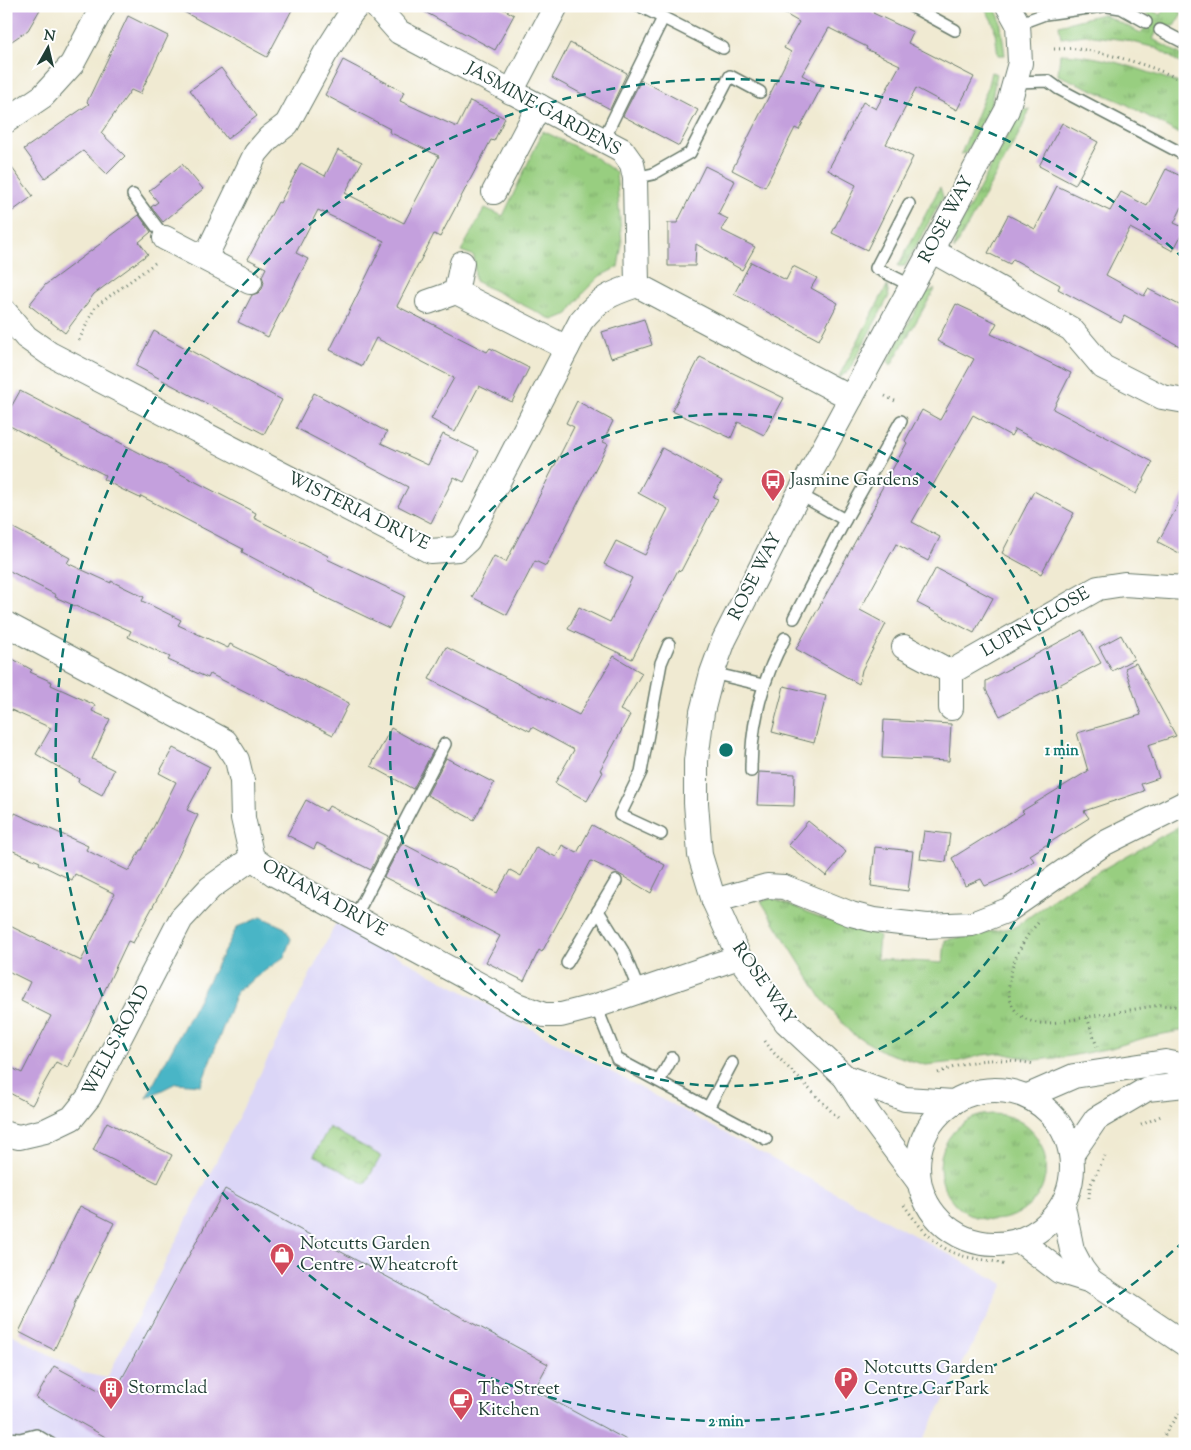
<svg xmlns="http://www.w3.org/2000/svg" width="1191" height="1450" font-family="'Sorts Mill Goudy',serif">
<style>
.built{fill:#dbd6f7}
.grass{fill:url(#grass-tufts);stroke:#5c865a}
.park{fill:url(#park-crowns);stroke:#5c865a}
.water{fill:#49b5c6;stroke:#34797d}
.building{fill:#c4a0dd}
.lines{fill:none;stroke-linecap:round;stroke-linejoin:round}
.lane-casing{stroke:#687a6b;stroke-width:14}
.street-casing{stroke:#687a6b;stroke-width:26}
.path{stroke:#687a6b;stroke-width:3;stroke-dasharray:1 4;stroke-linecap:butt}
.lane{stroke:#fff;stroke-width:11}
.street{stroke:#fff;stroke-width:24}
.ring{fill:none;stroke:#0f766e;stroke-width:2.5;stroke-dasharray:9 6}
.labels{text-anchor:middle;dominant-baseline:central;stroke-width:4;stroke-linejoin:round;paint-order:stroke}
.street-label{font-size:18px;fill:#1f3d34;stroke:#fff}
.poi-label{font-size:18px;fill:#1f3d34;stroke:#fff;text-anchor:start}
.centre{fill:#0f766e;stroke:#fff;stroke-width:2.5}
.ring-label{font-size:15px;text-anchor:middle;font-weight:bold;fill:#0f766e;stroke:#fff;stroke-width:4;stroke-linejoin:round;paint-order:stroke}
</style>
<defs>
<pattern id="grass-tufts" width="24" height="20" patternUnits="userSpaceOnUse" patternTransform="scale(1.25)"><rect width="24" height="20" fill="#98ce80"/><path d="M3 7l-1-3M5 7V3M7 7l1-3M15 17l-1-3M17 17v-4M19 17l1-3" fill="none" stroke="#7ba86a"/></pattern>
<pattern id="park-crowns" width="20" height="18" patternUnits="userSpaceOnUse" patternTransform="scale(1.25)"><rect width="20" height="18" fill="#98ce80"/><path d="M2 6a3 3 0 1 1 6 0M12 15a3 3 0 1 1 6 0" fill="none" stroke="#7ba86a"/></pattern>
</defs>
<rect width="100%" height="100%" fill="#fff"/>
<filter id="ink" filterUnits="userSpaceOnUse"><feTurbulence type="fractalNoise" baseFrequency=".02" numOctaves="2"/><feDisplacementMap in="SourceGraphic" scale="10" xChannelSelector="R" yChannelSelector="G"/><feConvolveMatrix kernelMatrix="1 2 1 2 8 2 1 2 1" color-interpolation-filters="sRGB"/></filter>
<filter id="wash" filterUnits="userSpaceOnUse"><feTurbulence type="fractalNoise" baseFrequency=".0096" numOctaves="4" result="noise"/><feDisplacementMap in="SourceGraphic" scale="20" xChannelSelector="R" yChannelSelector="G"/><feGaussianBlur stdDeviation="1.12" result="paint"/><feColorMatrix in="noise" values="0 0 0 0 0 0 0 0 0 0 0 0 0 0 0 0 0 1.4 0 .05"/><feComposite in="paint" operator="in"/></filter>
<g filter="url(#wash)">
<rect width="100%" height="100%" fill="#f0ead2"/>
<path class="built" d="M336,923L1004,1284L921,1444H6V1331L83,1373L107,1378Z"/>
<g class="grass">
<path d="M984,6H994L1000,19L1005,55H998L994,25Z"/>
<path d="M1142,6L1161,15L1166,6H1170L1182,13L1174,26H1168L1161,23L1153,39L1185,57V66L1156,48L1125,40L1086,35L1061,38L1059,25L1102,14L1141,33L1151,18L1140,8Z"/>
<path d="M1060,54C1103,55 1139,69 1179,83L1185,88V137L1124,103L1058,75Z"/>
<path d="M991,72L997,74L990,107L966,153L961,154L987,89Z"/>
<path d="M1030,109L1021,130L954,250L955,235L1020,111Z"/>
<path d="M543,131L590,154L616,172L622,244L618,267L600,276L583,293L568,314L553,320L475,281L474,256L461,251L485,208L503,216Z"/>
<path d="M940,187L943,197L905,266H898Z"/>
<path d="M887,286L889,296L849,371L838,378Z"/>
<path d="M935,289L891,365L888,361L925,293Z"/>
<path d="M1185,823V1030L1147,1037L1111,1048L1065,1057L1035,1060L1001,1053L982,1055L956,1062L925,1065L884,1052L851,1033L822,999L761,901L773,898L824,919L879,935L877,959L943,963L945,940L1015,927L1069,888Z"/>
<circle cx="993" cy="1167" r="53"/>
</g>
<path class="park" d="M329,1127L381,1156L365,1184L314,1155Z"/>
<path class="water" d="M261,917L285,928L291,939L284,957L237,991L201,1085L176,1083L146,1098L237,927Z"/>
<g id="blocks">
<g class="building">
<path d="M6,6H42L28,30L6,45Z"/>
<path d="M173,6H294L267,57Z"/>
<path d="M414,6H498L514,15L495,50Z"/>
<path d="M771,6H877L873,13L913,32L908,43L974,77L957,110L916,88L886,144L913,157L867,250L832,233L856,185L828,170L852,125H851L863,102L876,109L900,65L866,49L867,47L829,28L802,75L822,86L799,130L795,128L765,187L732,170L791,52L784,48L799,22Z"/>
<path d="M128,16L168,36L140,94L131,90L101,133L125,156L107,174L83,151L45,178L24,149L89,104L87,102Z"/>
<path d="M570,43L627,73L610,109L552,78Z"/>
<path d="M343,60L404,92L400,101L457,127L470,101L505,118L494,141L491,140L440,237L434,234L397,306L487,352L490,348L529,368L512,402L479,386L455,432L431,419L454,378L376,338L362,366L330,350L384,241L318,210L296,253L308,259L268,337L238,322L252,295L258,293L262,289L264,282L262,276L266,268L248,259L278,202L280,203L301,163L325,176L338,150L362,162L345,193L404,223L439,156L389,132L390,129L325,95Z"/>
<path d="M221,68L257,116L227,139L190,90Z"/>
<path d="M641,80L698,110L679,146L623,116Z"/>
<path d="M1062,123L1098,142L1075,185L1039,166Z"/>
<path d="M6,160L33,196L6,216Z"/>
<path d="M182,164L203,189L163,222L151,207L158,202L149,191Z"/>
<path d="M705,166L735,181L718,214L728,219L721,230L755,247L742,270L696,244L695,266H668V223H677Z"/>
<path d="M1166,169L1185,178V201L1174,223L1185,228L1173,251L1130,228L1106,275L1144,296L1148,289L1185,308V349L1124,316L1121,323L1058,289L1060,285L1013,259L1010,264L988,253L1008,215L1035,229L1057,186L1110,211L1121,192L1147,206Z"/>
<path d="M139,215L151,232L139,242L148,254L94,294L65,333L29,305L45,285Z"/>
<path d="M751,262L786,280L793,266L817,278L811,288L838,303L819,340L734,294Z"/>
<path d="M956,304L997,323L991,334L1071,373L1053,409L1153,462L1136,494L1015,429L1011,436L973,415L912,522L940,537L928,561L896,544L860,610L886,624L862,670L859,684L796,649L878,500L876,499L907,443L905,441L922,410L940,420L974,359L937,341Z"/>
<path d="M644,319L652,345L611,358L602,332Z"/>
<path d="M154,331L282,400L264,434L136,366Z"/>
<path d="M700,357L784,398L764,435L738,422L731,438L672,411Z"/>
<path d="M20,391L256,513L254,518L328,556L327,559L405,596L389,628L314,592L315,591L242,552L243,549L141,496L140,498L121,489L103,479L105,475L6,424V416Z"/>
<path d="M314,393L387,432L381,443L428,465L443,434L479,451L464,482L454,477L431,523L398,506L408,487L296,428Z"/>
<path d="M577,401L613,421L603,442L608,444L546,566L535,561L507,615L472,597L494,556L506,562L574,427L566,423Z"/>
<path d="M662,448L722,481L713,497L718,499L681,571L678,570L632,659L568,629L579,607L610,622L632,578L604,564L616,541L645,555L668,509L638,493Z"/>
<path d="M1034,491L1074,513L1041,574L1002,553Z"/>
<path d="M1185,492V556L1158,542Z"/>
<path d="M6,524L70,558L67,563L111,583V581L144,597L142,601L181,620L178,625L228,648L230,644L349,703L333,735L210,674L208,678L168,660L170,657L128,637L131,631L55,597L56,595L6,569Z"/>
<path d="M936,568L993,598L974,633L917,603Z"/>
<path d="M1082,630L1101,663L1000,716L986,690V681Z"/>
<path d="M1121,635L1134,659L1112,671L1099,647Z"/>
<path d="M446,647L579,715L614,656L642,673L620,710L630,715L600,770L603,772L587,801L555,783L574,750L532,727L530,731L429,679Z"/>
<path d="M6,655L32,670L30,672L52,682L51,685L95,705L92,711L110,719L92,759L114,770L102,795L78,782L79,779L36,754L51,728L9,709L6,714Z"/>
<path d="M1136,663L1176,736L1148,745L1159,778L1141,784L1144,791L1084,811L1089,818L1030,855L1034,861L1011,875L985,886L981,879L965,886L952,858L1024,813L1022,811L1088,771L1077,733L1141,715L1125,668Z"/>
<path d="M784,686L826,696L814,743L772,732Z"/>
<path d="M884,720L951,724L949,761L882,758Z"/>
<path d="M391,728L433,751L413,789L371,766Z"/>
<path d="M173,748L210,767L187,810L198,815L163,888L133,943L128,941L68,1068L56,1062L32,1105L6,1091V1065L22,1073L51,1016L21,1001L30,982L6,970V924L81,961L115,894L75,874L72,880L39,864L40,862L6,848V832L15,813L88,846L86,850L129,871L140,850H142L176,782L159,773Z"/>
<path d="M446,758L494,783L474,820L427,795Z"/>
<path d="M759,772L795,774L794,806L757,805Z"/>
<path d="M306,800L326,811L329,806L388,836L371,870L317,843L314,849L287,835Z"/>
<path d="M808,821L846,852L826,876L788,845Z"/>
<path d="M592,825L665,865L651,893L619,874L591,861L542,952L539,950L524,981L486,962L500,936L384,877L402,843L497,893L510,870L521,876L536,847L556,857L562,845L577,853Z"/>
<path d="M924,831L950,834L946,862L920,859Z"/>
<path d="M875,847L913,851L908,891L871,886Z"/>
<path d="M107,1122L172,1155L158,1183L93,1150Z"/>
<path d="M225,1189L548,1364L534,1390L634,1444H118L36,1398L54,1366L102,1392L109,1379L119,1384Z"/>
<path d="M80,1206L114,1223L73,1306L74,1307L54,1350L19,1332Z"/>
</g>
</g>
</g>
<g filter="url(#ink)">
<use href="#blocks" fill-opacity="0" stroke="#687a6b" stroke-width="1"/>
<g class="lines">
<defs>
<g id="lane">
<path d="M640,6L723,48"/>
<path d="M911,6L955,30"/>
<path d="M1108,6L1121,8L1146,22"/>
<path d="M1018,24L1045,14L1103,6"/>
<path d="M1160,30L1185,43"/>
<path d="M1016,82L1048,81L1059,89L1183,154"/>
<path d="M603,140L663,18"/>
<path d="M635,178L653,174L690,153L730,76L760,92"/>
<path d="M133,195L165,238"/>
<path d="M909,204L876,268L912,286"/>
<path d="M799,494L845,520"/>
<path d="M794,618L845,520L901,421"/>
<path d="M712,673L763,685"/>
<path d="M751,771C751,724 762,679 785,638"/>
<path d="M661,834L620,815L641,772L661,663L669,644"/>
<path d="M598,911L623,951L639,991"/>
<path d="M355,917L445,744"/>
<path d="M567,963L616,881"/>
<path d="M596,1006L617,1059L766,1139"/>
<path d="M659,1081L672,1058"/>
<path d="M708,1108L732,1063"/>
<path d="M6,1438L20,1439L36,1435L51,1444"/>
</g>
<g id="street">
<path d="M376,6L399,32L622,150L632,164L635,178L637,285"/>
<path d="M511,92L556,6"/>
<path d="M6,121L43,96L72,64L103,6"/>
<path d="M494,192L539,106"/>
<path d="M165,238L250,282"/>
<path d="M931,250L1071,329L1103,367L1162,397L1185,401"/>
<path d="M205,258L256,153L269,138L287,124L325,54L351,13L357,6"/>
<path d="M637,285L851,398"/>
<path d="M456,292L567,348"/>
<path d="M428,302L456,292L462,263"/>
<path d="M6,313L26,337L50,354L430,551L458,549L468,540L581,321C600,298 610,294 637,285"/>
<path d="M6,624L225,741L237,760L242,781L243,818L252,858L274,874L517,1005L544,1015H561L596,1006L739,957"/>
<path d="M904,647L951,672"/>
<path d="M951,708V672L1098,588L1124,584L1185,588"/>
<path d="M714,901L767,886L784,887L851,914L874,920L927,926L972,924L1008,910L1105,843L1185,803"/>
<path d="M845,1077L905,1099L954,1102"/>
<circle cx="995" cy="1167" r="77"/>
<path d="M1028,1096L1074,1076L1165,1062L1185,1066"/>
<path d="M6,1134L19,1137L45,1131L72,1118L89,1097L181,919L210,888L252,858"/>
<path d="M1072,1154L1096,1119L1147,1089L1185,1085"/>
<path d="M919,1182L869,1115L845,1077L786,1022L739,957L714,901L700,855L696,803V761L702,712L712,673L724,640L787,516L1007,110L1020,63L1018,24L1008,6"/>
<path d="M1063,1206L1072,1250L1082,1269L1091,1281"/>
<path d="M1019,1240L1059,1271L1091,1281L1185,1344"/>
</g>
</defs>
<use href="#lane" class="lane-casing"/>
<use href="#street" class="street-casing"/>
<g class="path">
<path d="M1054,49C1062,49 1070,48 1077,49C1102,51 1165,69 1185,83"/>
<path d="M79,340L95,307L155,263"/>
<path d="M885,396L895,401"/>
<path d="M1038,923C1034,928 1029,932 1026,938C1010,963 994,1011 1034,1022C1046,1026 1074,1019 1087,1017"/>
<path d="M765,1041L772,1051L838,1118"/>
<path d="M1097,1047L1087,1017L1160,1005L1185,1007"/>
<path d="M938,1073C975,1058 996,1057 1034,1064"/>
<path d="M1141,1125L1163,1115"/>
<path d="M1089,1198L1090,1186L1105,1156"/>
<path d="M904,1205C921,1230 941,1254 973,1258C987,1261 994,1260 1007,1266"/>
<path d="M1160,1444L1169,1427L1185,1405"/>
</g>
<use href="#lane" class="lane"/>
<use href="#street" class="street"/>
</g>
</g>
<g class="ring">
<circle cx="726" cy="750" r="336"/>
<path d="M1184 1241A671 671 0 1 1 1184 259"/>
</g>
<defs>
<symbol id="bus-pin" viewBox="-11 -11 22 30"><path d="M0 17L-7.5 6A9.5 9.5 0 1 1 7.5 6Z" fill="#d1495b" stroke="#fff"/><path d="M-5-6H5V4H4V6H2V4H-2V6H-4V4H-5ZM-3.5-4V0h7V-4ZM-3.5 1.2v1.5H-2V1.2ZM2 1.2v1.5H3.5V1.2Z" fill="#fff"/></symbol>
<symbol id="shop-pin" viewBox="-11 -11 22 30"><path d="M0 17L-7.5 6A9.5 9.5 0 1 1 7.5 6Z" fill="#d1495b" stroke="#fff"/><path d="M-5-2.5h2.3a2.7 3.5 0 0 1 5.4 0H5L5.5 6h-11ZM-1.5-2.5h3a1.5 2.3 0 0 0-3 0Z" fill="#fff"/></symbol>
<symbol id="parking-pin" viewBox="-11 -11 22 30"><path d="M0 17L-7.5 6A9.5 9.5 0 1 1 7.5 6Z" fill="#d1495b" stroke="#fff"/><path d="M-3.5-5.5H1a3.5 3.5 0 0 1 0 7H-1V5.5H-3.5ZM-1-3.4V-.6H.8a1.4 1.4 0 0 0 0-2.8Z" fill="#fff"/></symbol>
<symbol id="building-pin" viewBox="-11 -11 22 30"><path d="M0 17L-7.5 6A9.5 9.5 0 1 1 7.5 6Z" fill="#d1495b" stroke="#fff"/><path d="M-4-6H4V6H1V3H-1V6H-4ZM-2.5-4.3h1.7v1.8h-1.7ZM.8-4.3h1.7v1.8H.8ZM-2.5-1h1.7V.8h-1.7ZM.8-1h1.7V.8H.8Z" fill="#fff"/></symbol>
<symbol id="cafe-pin" viewBox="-11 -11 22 30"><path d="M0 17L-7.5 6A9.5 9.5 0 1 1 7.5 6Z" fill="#d1495b" stroke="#fff"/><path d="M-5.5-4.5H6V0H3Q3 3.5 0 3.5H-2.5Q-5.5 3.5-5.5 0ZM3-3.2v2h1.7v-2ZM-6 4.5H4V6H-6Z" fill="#fff"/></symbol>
</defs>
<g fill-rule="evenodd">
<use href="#bus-pin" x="759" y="467" width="28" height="38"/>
<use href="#shop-pin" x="268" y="1241" width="28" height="38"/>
<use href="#parking-pin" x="832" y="1365" width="28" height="38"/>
<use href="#building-pin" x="97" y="1375" width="28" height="38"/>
<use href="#cafe-pin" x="447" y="1386" width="28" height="38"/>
</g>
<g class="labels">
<g class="street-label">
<text transform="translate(543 110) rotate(29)">JASMINE GARDENS</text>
<text transform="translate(947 220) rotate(-62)">ROSE WAY</text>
<text transform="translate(358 512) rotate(26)">WISTERIA DRIVE</text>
<text transform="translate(756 577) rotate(-63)">ROSE WAY</text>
<text transform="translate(1036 623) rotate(-30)">LUPIN CLOSE</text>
<text transform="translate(324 899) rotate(29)">ORIANA DRIVE</text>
<text transform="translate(763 984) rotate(55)">ROSE WAY</text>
<text transform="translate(117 1041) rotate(-62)">WELLS ROAD</text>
</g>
<g class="poi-label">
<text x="790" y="481">Jasmine Gardens</text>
<text x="300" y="1245">Notcutts Garden<tspan x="300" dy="21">Centre - Wheatcroft</tspan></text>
<text x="864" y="1369">Notcutts Garden<tspan x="864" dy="21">Centre Car Park</tspan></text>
<text x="128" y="1389">Stormclad</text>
<text x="478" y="1390">The Street<tspan x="478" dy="21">Kitchen</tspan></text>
</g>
</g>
<circle cx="726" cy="750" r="8" class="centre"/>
<g class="ring-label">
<text x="1062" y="755">1 min</text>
<text x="726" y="1426">2 min</text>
</g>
<rect width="1191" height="1450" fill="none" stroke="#fff" stroke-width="25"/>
<g transform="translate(48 48) rotate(8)" stroke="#ffffff" stroke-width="4" paint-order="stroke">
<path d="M0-4L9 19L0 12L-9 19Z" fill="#1f3d34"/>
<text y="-8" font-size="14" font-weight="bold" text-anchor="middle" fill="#1f3d34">N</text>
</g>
</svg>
